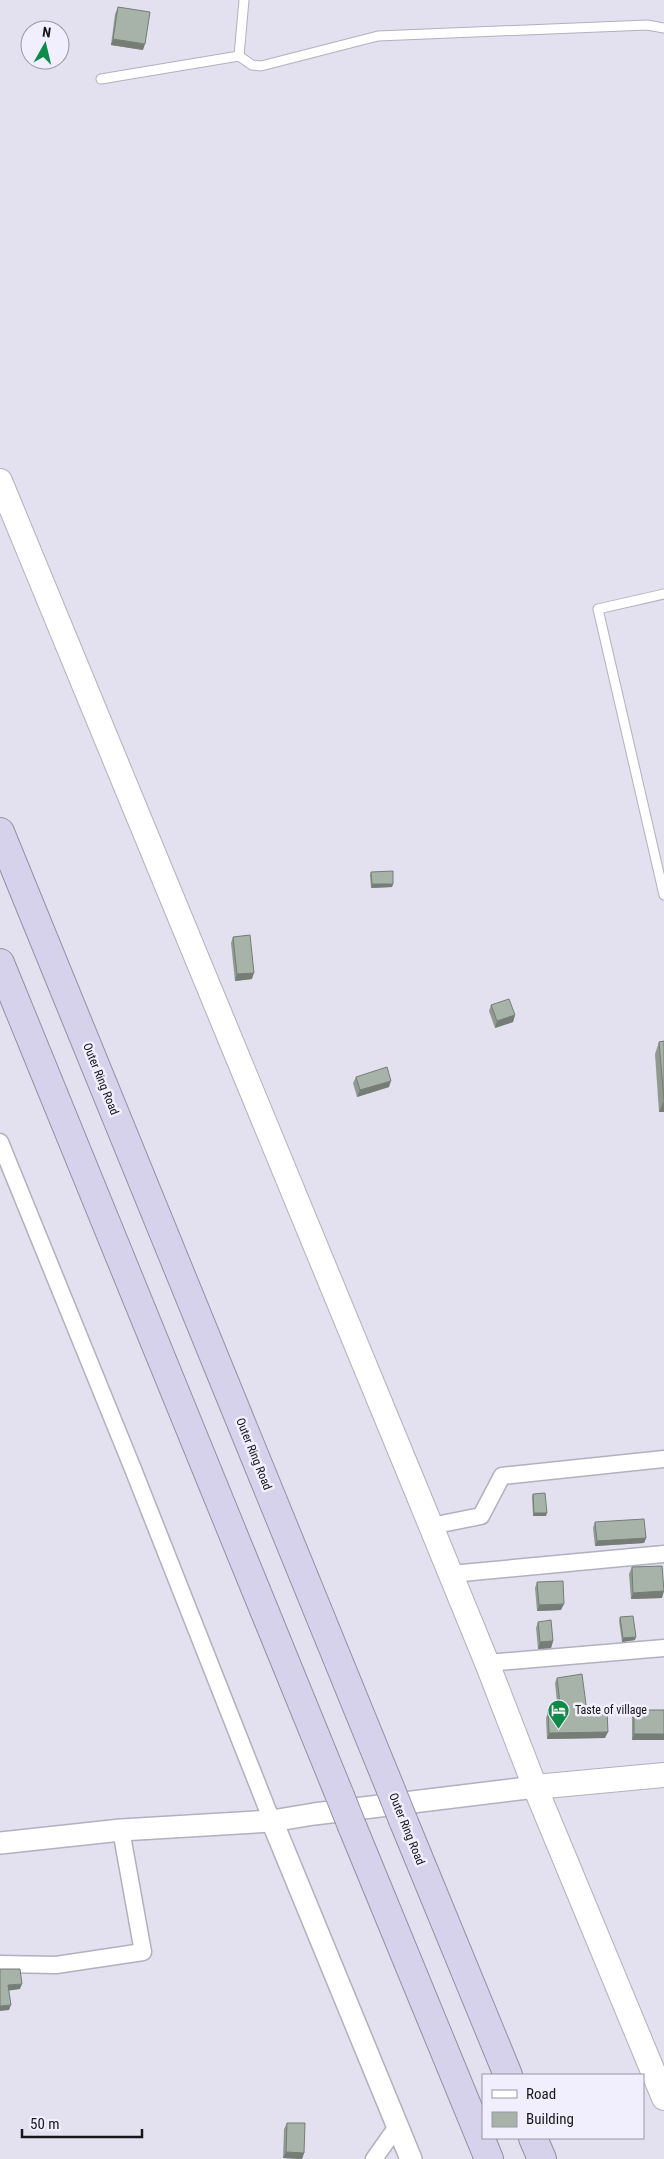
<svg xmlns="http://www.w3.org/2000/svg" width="664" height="2159" font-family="'Roboto Condensed',sans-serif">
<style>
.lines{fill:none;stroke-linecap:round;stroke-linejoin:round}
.service-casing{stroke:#b2b0be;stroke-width:11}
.minor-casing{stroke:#b2b0be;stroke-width:19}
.tertiary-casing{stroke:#b2b0be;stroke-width:24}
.secondary-casing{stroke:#b2b0be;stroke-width:26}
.motorway-casing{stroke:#9390a3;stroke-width:30}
.service{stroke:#fff;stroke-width:9}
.minor{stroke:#fff;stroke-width:16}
.tertiary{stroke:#fff;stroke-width:21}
.secondary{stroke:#fff;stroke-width:24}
.motorway{stroke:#d6d2ec;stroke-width:28}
.motorway-bridge-casing{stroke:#9390a3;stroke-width:30;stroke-linecap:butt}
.motorway-bridge{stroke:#d6d2ec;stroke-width:28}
.wall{fill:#909a91}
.shaded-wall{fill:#757d76}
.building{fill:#a7b3a9;stroke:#757d76}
.labels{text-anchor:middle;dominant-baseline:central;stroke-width:5;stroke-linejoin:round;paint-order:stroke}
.street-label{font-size:12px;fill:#17161b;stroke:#f1eefd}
.poi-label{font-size:12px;fill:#17161b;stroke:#f1eefd;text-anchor:start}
</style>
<rect width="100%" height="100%" fill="#e3e1f0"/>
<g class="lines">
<defs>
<g id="service">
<path d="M239,56L244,0"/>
<path d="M101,79L239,56L252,65L261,66L378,36L647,25L664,28"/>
<path d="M664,594L598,609L664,895"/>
</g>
<g id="minor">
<path d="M0,1142L133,1469L272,1821"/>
<path d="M431,1526L481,1516L502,1476L664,1459"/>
<path d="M451,1574L664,1554"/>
<path d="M487,1663L664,1648"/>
<path d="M0,1964L56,1965L143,1952L121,1830"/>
<path d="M374,2159L398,2125"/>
</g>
<g id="tertiary">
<path d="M272,1821L411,2159"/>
<path d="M0,1843L121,1830L272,1821L314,1814L535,1787"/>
</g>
<g id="secondary">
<path d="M0,481L415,1487L487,1663L535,1787L664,2098"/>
<path d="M535,1787L664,1775"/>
</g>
<g id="motorway">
<path d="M0,832L391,1790"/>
<path d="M0,963L340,1796"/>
<path d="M403,1820L508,2075"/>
<path d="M352,1826L489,2159"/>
<path d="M533,2138L542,2159"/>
</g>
</defs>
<use href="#service" class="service-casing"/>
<use href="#minor" class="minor-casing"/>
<use href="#tertiary" class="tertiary-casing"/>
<use href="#secondary" class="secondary-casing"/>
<use href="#motorway" class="motorway-casing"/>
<use href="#service" class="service"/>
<use href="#minor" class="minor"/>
<use href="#tertiary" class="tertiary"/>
<use href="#secondary" class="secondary"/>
<use href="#motorway" class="motorway"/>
<defs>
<g id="motorway-bridge">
<path d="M391,1790L403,1820"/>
<path d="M340,1796L352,1826"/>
</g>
</defs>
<use href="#motorway-bridge" class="motorway-bridge-casing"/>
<use href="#motorway-bridge" class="motorway-bridge"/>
</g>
<g class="wall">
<path d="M118,7L143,50L111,45L115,14Z"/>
<path d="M371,872L393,884L392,887L371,888L370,875Z"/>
<path d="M233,937L252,979L235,981L231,943Z"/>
<path d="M491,1005L515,1015L513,1022L495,1028L489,1011Z"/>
<path d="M664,1041V1112H659L655,1054L659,1042Z"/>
<path d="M356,1077L389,1087L357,1097L353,1083Z"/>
<path d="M533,1494L546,1516H533L532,1497Z"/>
<path d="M595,1522L646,1538L644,1543L595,1546L593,1528Z"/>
<path d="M632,1567L662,1598L631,1599L629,1574Z"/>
<path d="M537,1582L561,1610L537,1611L535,1588Z"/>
<path d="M620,1617L635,1640L622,1642L619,1621Z"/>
<path d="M538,1622L553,1641L551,1648L538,1649L536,1628Z"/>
<path d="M557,1678L587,1712L605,1738L547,1739L546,1718L548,1712H558L555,1683Z"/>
<path d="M634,1710H664L632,1740V1717Z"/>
<path d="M287,2123L304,2153L302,2159L283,2158L284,2129Z"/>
</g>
<g class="shaded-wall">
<path d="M113,39L145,44L143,50L111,45Z"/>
<path d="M372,884H393L392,887L371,888Z"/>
<path d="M254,973L252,979L235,981L237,974Z"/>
<path d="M515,1015L513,1022L495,1028L497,1021Z"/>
<path d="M391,1081L389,1087L357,1097L360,1090Z"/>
<path d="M664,1100V1112H659Z"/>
<path d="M534,1513H547L546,1516H533Z"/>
<path d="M646,1538L644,1543L595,1546L597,1541Z"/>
<path d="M664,1591L662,1598L631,1599L633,1593Z"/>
<path d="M564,1604L561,1610L537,1611L539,1605Z"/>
<path d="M636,1637L635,1640L622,1642L623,1638Z"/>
<path d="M553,1641L551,1648L538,1649L540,1642Z"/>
<path d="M608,1732L605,1738L547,1739L549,1733Z"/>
<path d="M634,1734H664V1740H632Z"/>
<path d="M22,1984L20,1989L6,1991L8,1985Z"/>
<path d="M11,2005L9,2010L0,2011V2006Z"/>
<path d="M286,2152L304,2153L302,2159L283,2158Z"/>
</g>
<g class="building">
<path d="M118,7L150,12L145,44L113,39Z"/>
<path d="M393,871V884H372L371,872Z"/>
<path d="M250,935L254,973L237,974L233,937Z"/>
<path d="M509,999L515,1015L497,1021L491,1005Z"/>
<path d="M664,1041V1100L659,1042Z"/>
<path d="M387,1067L391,1081L360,1090L356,1077Z"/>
<path d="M545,1493L547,1513H534L533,1494Z"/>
<path d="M644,1519L646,1538L597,1541L595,1522Z"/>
<path d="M662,1566L664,1591L633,1593L632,1567Z"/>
<path d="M563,1581L564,1604L539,1605L537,1582Z"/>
<path d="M633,1616L636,1637L623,1638L620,1617Z"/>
<path d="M551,1620L553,1641L540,1642L538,1622Z"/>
<path d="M582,1674L587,1712L607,1711L608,1732L549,1733L548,1712H561L557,1678Z"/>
<rect x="634" y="1710" width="30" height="24"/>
<path d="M0,1969H20L22,1984L8,1985L11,2005L0,2006Z"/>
<path d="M287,2123H305L304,2153L286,2152Z"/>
</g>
<defs>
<symbol id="hotel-pin" viewBox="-11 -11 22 30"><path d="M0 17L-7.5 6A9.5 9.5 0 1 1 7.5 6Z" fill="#0d8c48" stroke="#f1eefd"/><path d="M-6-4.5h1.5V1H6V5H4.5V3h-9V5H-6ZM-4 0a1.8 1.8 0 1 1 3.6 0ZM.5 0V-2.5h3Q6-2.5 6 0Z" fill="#fff"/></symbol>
</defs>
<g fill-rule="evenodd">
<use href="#hotel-pin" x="546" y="1698" width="25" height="34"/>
</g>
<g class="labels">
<g class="street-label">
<text transform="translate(101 1079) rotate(68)">Outer Ring Road</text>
<text transform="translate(254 1454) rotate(68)">Outer Ring Road</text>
<text transform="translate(407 1829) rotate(68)">Outer Ring Road</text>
</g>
<g class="poi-label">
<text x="575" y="1710">Taste of village</text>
</g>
</g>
<rect x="482" y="2074" width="162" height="65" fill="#f1eefd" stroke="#9a98a3"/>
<rect x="492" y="2090" width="25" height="8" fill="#ffffff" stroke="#9a98a3"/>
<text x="526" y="2099" font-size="15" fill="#17161b">Road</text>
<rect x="492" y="2112" width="25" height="15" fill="#a7b3a9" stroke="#9a98a3"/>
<text x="526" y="2124" font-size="15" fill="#17161b">Building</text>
<g transform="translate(45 45) rotate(8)"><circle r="24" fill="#f1eefd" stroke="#9a98a3"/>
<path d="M0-4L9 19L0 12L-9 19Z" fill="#0d8c48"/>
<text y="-8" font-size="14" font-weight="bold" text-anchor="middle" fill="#17161b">N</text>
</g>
<path d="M22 2129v8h120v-8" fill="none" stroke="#17161b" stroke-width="2.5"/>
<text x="30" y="2129" font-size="15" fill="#17161b" stroke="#f1eefd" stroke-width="4" paint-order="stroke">50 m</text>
</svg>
